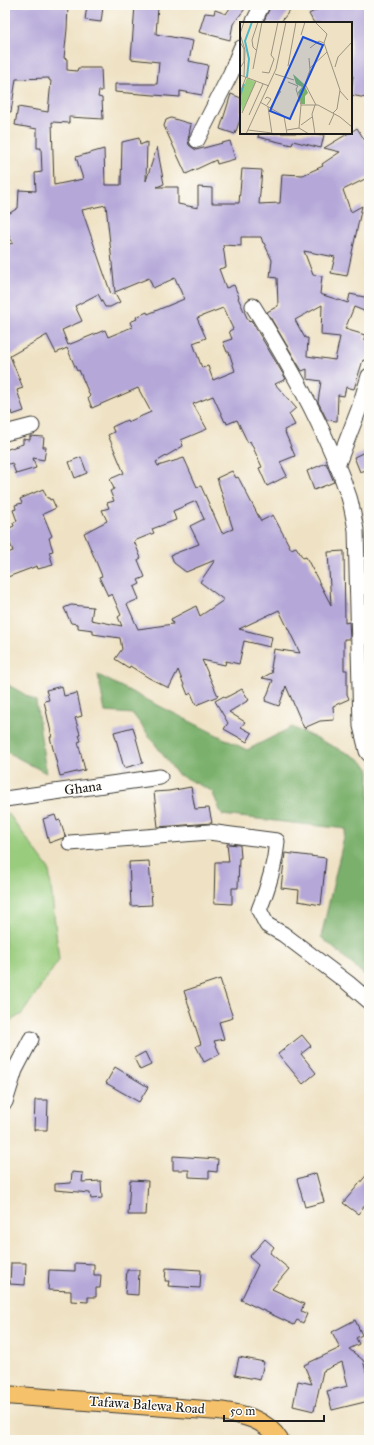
<svg xmlns="http://www.w3.org/2000/svg" width="374" height="1445" font-family="'IM FELL Great Primer',serif">
<style>
.green{fill:#99cc7d;stroke:#5a744c}
.forest{fill:#7ab06c;stroke:#4b6644}
.building{fill:#b5a8d9;fill-rule:evenodd}
.lines{fill:none;stroke-linecap:round;stroke-linejoin:round}
.minor-casing{stroke:#3c3a35;stroke-width:17}
.major-casing{stroke:#3c3a35;stroke-width:20}
.minor{stroke:#fff;stroke-width:15}
.major{stroke:#f5c16b;stroke-width:18}
.labels{text-anchor:middle;dominant-baseline:central;stroke-width:3;stroke-linejoin:round;paint-order:stroke}
.street-label{font-size:14px;fill:#1c1c1c;stroke:#fdfcf7}
.inset-river{fill:none;stroke:#4cb8c7;stroke-width:2}
.inset-road{fill:none;stroke:#9b9381;stroke-width:1}
.view{fill:#1d4ed8;fill-opacity:0.15;stroke:#1d4ed8;stroke-width:2}
.inset-edge{fill:none;stroke:#1c1c1c;stroke-width:2}
</style>
<rect width="100%" height="100%" fill="#fdfcf7"/>
<filter id="ink" filterUnits="userSpaceOnUse"><feTurbulence type="fractalNoise" baseFrequency=".025" numOctaves="2"/><feDisplacementMap in="SourceGraphic" scale="8" xChannelSelector="R" yChannelSelector="G"/><feConvolveMatrix kernelMatrix="1 2 1 2 8 2 1 2 1" color-interpolation-filters="sRGB"/></filter>
<filter id="wash" filterUnits="userSpaceOnUse"><feTurbulence type="fractalNoise" baseFrequency=".012" numOctaves="4" result="noise"/><feDisplacementMap in="SourceGraphic" scale="16" xChannelSelector="R" yChannelSelector="G"/><feGaussianBlur stdDeviation="0.9" result="paint"/><feColorMatrix in="noise" values="0 0 0 0 0 0 0 0 0 0 0 0 0 0 0 0 0 1.4 0 .05"/><feComposite in="paint" operator="in"/></filter>
<g filter="url(#wash)">
<rect width="100%" height="100%" fill="#efe2c4"/>
<path class="green" d="M5,813H8L49,869L59,960L22,1014L5,1024Z"/>
<g class="forest">
<path d="M98,675L247,750L292,727L358,758L369,768V979L321,937L346,829L222,815L212,791L177,774L133,714L105,712Z"/>
<path d="M5,683L36,701L46,773L5,751Z"/>
</g>
<g id="blocks">
<g class="building">
<path d="M5,5H68L67,29L64,58L67,59V70L77,71L78,68H101L102,91H99L98,97L102,98L103,119L69,117V123L52,122L54,185L83,179L76,157L104,149L105,185H121L122,142L139,138L140,145L147,142L146,181L157,147L164,184L157,187H178V204L198,208V187L212,188V203H239L242,169L262,170L259,204L280,203L282,174L303,175L323,166L322,164L340,152L324,148L349,133H351V132L357,128L369,147V177L343,190L351,212L362,206L347,276L331,273L335,257L304,251L313,275L322,276L320,294L348,303L350,294L369,298V313L354,307L345,329L365,335L364,339L369,340V351L367,361L363,360L354,389L346,387L344,396L338,395L337,421L327,420L318,402L321,381L307,379V369L302,371L267,312L278,306L277,278L270,277L272,260L264,243H263L261,237H241V246L223,245L226,267L219,269L226,288L234,285L239,297L238,298L249,322L251,320L286,379L275,384L296,408L289,414L295,425L284,430L295,456L280,462L287,476L267,486L259,468L262,467L250,441L248,443L237,420L227,424L226,421L225,422L213,396L193,404L207,429L181,440L183,446L156,462L158,466L184,458L197,487L201,486L222,533L233,529L217,478L232,471L236,478L238,477L261,521L273,515L291,549L296,547L303,558L306,557L331,605L328,552L344,551L345,623L349,622L350,639H344V670H347V694L349,699L333,706L334,720L320,721L304,728L286,686L279,706L265,701L273,680L262,678L273,672L271,671L272,668H271L274,649L300,653L279,610L239,629L272,637L270,647L244,641L239,664L226,661L225,665L202,660L218,696L196,705L191,693L188,695L178,670L169,688L149,678L130,666L129,668L115,659L122,649L120,638L93,634V630L78,628V624L71,623L64,608L71,605L93,607L91,620L122,626L118,617L121,615L112,594L108,596L99,577L102,576L84,533L107,521L102,510L109,508L107,503L114,501L110,491L114,489L110,479L124,473L108,435L114,432L112,427L127,420L128,422L151,412L138,388L92,408L88,398L90,396L79,370L77,371L67,348L56,353L47,335L10,356L23,388L17,390L24,411L12,415L11,411L5,413V245L13,243L5,229V216L18,208L19,190L36,191L35,173L42,172L41,148H37V129L15,125L18,107L48,112L51,81L49,80V78L16,79L11,112L5,111ZM106,205L115,292L149,278L153,288L175,278L184,299L148,314L147,312L136,317L137,319L130,322L132,327L108,337L105,330L68,345L62,330L82,321L75,306L98,294L105,307H110L120,302L115,293L111,294L82,210ZM322,305L321,335L340,337L335,360L307,356L308,338H305L295,320ZM223,308L233,329L229,331L232,339L223,342L227,352H229L235,371L213,380L208,366L202,368L193,343L206,338L197,318ZM196,501L204,519L190,526L199,544L171,555L174,563L186,572L215,560L200,582L224,600L200,616L196,606L171,619L173,624L138,629L127,604L139,599L134,587L140,584L138,580L145,577L138,560L141,558L134,541L154,533L152,529L176,520L173,511Z"/>
<path d="M87,5L103,7L101,22L85,20Z"/>
<path d="M135,5L158,7L156,34L193,41L189,61L208,65L202,95L180,91V97L115,92V84H157L159,62L131,59Z"/>
<path d="M232,5H248L233,24L230,40L199,32L205,13L214,14L215,10L226,14Z"/>
<path d="M271,5H294L280,23H263Z"/>
<path d="M325,5H369V83L366,98L351,95L353,76H351V23H314L309,14Z"/>
<path d="M231,94L241,98V117L235,134L220,129Z"/>
<path d="M171,118L191,124L188,140L189,145L193,148L196,150L230,141L235,159L217,164L216,160L186,174L164,126L166,120Z"/>
<path d="M259,133H312L324,135L321,148L293,141L292,145L258,137Z"/>
<path d="M30,436L44,437L43,447H46L44,460L33,458L36,468L16,474L12,463L5,465V450L23,444V439L30,440Z"/>
<path d="M369,450V469L360,472L354,457Z"/>
<path d="M81,457L87,473L75,478L69,462Z"/>
<path d="M326,463L334,482L314,490L307,471Z"/>
<path d="M43,489L47,498H49L50,500L52,499L56,508L43,514L52,536L49,538L53,551L49,552L53,565L38,569L37,566L5,578V554L13,551L5,530L14,526L13,523L17,521L13,510L16,509L15,505L22,503L20,499Z"/>
<path d="M62,686L64,696L77,693L82,716L75,718L80,734L79,735L81,741L78,742L85,770L60,776L50,737H52L44,701L49,700L46,690Z"/>
<path d="M242,689L249,700L229,712L245,722L241,727L252,733L247,742L224,729L228,723L215,701L224,696L225,698Z"/>
<path d="M133,727L143,763L124,768L114,732Z"/>
<path d="M191,787L195,809L209,808L212,823L158,827L154,792L169,791Z"/>
<path d="M55,815L57,821L60,820L65,836L63,838L49,843L43,819Z"/>
<path d="M227,844L240,845L241,858H239L238,888H232V904L214,903L215,862H229Z"/>
<path d="M285,853L326,858L321,905L298,901L299,890L281,888Z"/>
<path d="M149,861L152,905L131,906L129,862Z"/>
<path d="M220,979L233,1018L219,1022L224,1039L214,1041L220,1054L204,1062L196,1046L201,1044L184,991Z"/>
<path d="M302,1035L311,1046L301,1054L316,1073L303,1084L278,1054Z"/>
<path d="M145,1052L151,1065L140,1070L134,1058Z"/>
<path d="M115,1067L148,1087L139,1102L106,1083Z"/>
<path d="M35,1100H48L47,1130H34Z"/>
<path d="M173,1156L218,1159L217,1172L209,1171V1178L189,1177V1170H173Z"/>
<path d="M72,1172L83,1173L82,1182L101,1181L102,1198L91,1199L90,1193L55,1190V1184L71,1183Z"/>
<path d="M369,1172V1200L358,1214L343,1203Z"/>
<path d="M316,1173L324,1202L305,1207L297,1179Z"/>
<path d="M130,1180L148,1181L146,1215H128Z"/>
<path d="M265,1239L274,1247L270,1253L289,1269L272,1289L304,1304L301,1311L307,1314L303,1323L297,1320L294,1325L241,1300L258,1265L249,1257Z"/>
<path d="M11,1263H26L25,1285L10,1284Z"/>
<path d="M75,1263L94,1264V1275H101L100,1288H96V1297H88V1302L71,1301V1291L48,1290L49,1270L75,1271Z"/>
<path d="M166,1268L201,1270L200,1288L168,1286L169,1281H165Z"/>
<path d="M127,1270H139L138,1295L125,1294Z"/>
<path d="M355,1320L362,1335L356,1338L359,1344L349,1349L363,1360L369,1383V1401L332,1410L327,1391L348,1386L342,1362L323,1371L314,1411L293,1406L298,1381L312,1384L304,1365L340,1348L332,1332Z"/>
<path d="M239,1357L264,1362L260,1380L235,1375Z"/>
</g>
</g>
</g>
<g filter="url(#ink)">
<use href="#blocks" fill-opacity="0" stroke="#3c3a35" stroke-width="1"/>
<g class="lines">
<defs>
<g id="minor">
<path d="M253,23L262,5"/>
<path d="M197,140L231,73L241,48"/>
<path d="M253,306C291,366 326,429 349,497C352,507 354,519 356,530L361,726L367,751L369,754"/>
<path d="M5,433L32,426"/>
<path d="M337,466L359,409L369,376"/>
<path d="M5,799L160,777"/>
<path d="M70,843L209,832L277,841C275,865 268,888 259,910L267,925L283,934L348,983L369,1001"/>
<path d="M5,1102L15,1070L31,1039"/>
</g>
<path id="major" d="M5,1395L219,1411C242,1414 266,1419 279,1440"/>
</defs>
<use href="#minor" class="minor-casing"/>
<use href="#major" class="major-casing"/>
<use href="#minor" class="minor"/>
<use href="#major" class="major"/>
</g>
</g>
<g class="labels">
<g class="street-label">
<text transform="translate(83 788) rotate(-8)">Ghana</text>
<text transform="translate(147 1405) rotate(4)">Tafawa Balewa Road</text>
</g>
</g>
<g transform="translate(240 22)">
<rect width="112" height="112" fill="#efe2c4"/>
<path d="M7,56L16,60L2,90L0,73Z" fill="#99cc7d"/>
<path d="M53,52L64,62L68,71L65,74V82H61L58,70L62,65L56,62Z" fill="#7ab06c"/>
<path class="inset-river" d="M7,55L9,37L5,19L12,0M0,74L4,62"/>
<path class="inset-road" d="M75,0L87,12L84,21L100,68L97,87L93,91M0,12L5,28L4,54M0,12L4,0M61,13L65,0M0,20L4,27V40L0,46M70,26L79,19L84,21M17,29L13,25L12,18L18,0M69,36L70,48L65,62L76,83M48,44L56,0M95,45L98,35L112,20M70,46L87,30M13,47L22,0M22,50L29,51L34,37L31,33L38,0M35,52L54,58M0,53L29,64M48,60L58,64L56,67L61,83L59,106M100,69L108,78M0,71L6,55M25,77L27,75L31,77L27,83M20,80L44,94L47,112M61,83H78L100,95L112,105M28,85L32,112M30,86L41,69M2,91L16,59M9,93L23,62M61,103L72,95M89,103L94,92M8,108L32,111M47,108L59,106L69,112M6,112L36,47L46,0M75,112L72,92L75,83"/>
<path class="view" d="M63,15L83,23L50,97L30,89Z"/>
<rect width="112" height="112" class="inset-edge"/>
</g>
<rect width="374" height="1445" fill="none" stroke="#fdfcf7" stroke-width="20"/>
<path d="M224 1415v6h100v-6" fill="none" stroke="#1c1c1c" stroke-width="2"/>
<text x="230" y="1415" font-size="12" fill="#1c1c1c" stroke="#fdfcf7" stroke-width="3" paint-order="stroke">50 m</text>
</svg>
